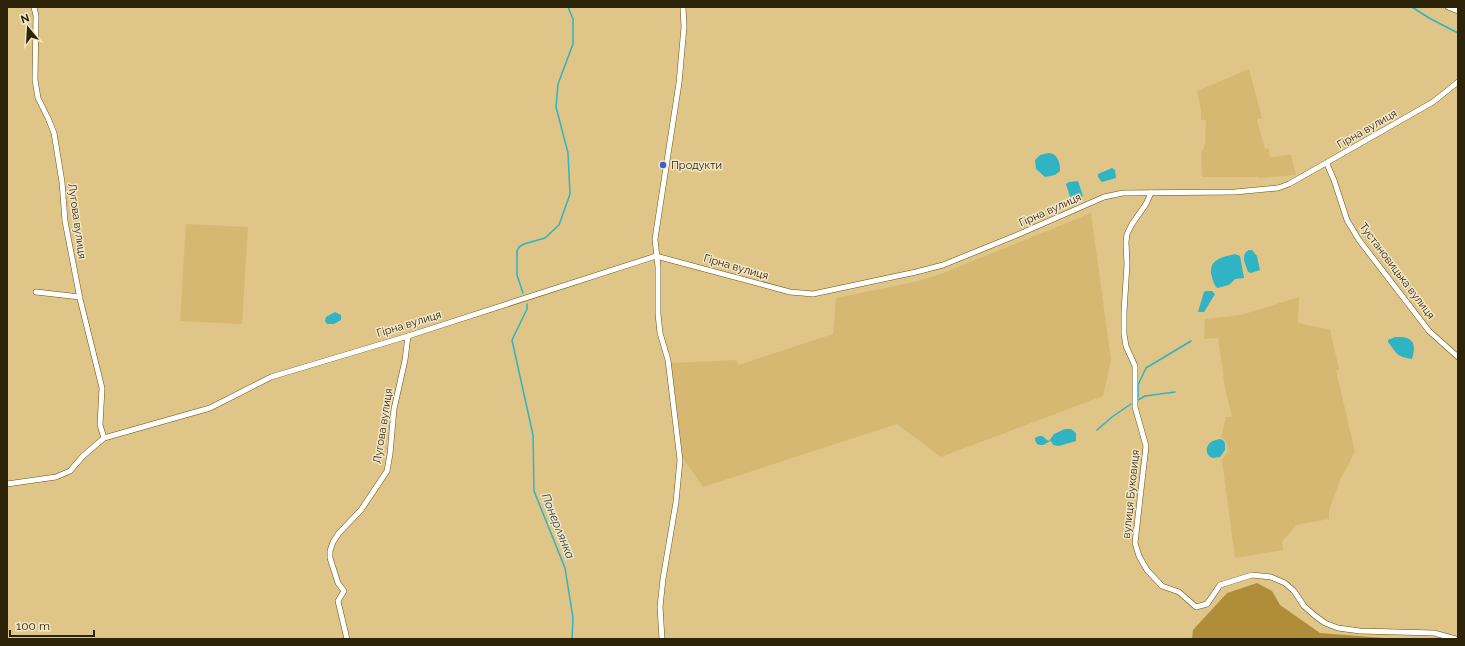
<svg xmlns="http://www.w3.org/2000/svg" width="1465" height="646" font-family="Raleway,sans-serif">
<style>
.built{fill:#d6b873}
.forest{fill:#b08e39}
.water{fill:#30b3c3}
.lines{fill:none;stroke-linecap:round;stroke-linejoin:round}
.stream{stroke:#30b3c3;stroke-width:1.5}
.minor-casing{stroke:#695110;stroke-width:6}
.minor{stroke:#fff;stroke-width:5}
.poi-dot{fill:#3d5fd1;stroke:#f4e7c9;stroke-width:1.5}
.labels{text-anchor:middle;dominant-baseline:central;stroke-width:3;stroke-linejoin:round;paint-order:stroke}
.street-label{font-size:11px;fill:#2d2309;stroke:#f4e7c9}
.poi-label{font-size:11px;fill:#2d2309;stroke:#f4e7c9;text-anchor:start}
.water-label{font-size:12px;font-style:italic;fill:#2c474b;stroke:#f4e7c9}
</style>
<rect width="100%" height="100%" fill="#dfc587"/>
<g class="built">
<path d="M1249,69L1262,118L1257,120L1265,149L1268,148L1270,157L1291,155L1296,175L1259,178V177H1202L1201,153L1205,145L1206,120H1201V109L1197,91Z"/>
<path d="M1091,213L1111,360L1103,396L941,457L897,424L703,487L682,457L671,363L736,360L738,365L833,334L836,298L914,282L941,274Z"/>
<path d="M186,224L248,227L242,324L180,321Z"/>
<path d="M1299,297L1298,323L1330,330L1339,369L1336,370L1355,452L1340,480L1329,511V519L1296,525L1282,542L1283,550L1235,558L1222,460L1228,451L1226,441L1221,437L1226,417H1232L1225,388L1218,338L1204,339L1205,319L1241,315Z"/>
</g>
<path class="forest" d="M1257,583L1272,591L1280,605L1320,633L1397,639H1192L1193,630L1227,593Z"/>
<g class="water">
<path d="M1049,153C1058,154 1060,163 1060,171L1055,175L1045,177L1036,169L1035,160L1040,155Z"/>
<path d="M1112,168L1115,170L1116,178L1102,182L1098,177V174Z"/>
<path d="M1078,181L1083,196L1082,197L1071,200L1066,184L1069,182Z"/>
<path d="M1249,250H1252L1257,256L1260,270L1251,273L1248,272C1245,263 1240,255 1249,250Z"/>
<path d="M1235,254L1240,256L1244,278L1235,279L1229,285L1217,288C1214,285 1213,281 1212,277C1207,260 1222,257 1235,254Z"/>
<path d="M1206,291H1212L1215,294L1204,312H1198L1204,292Z"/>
<path d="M335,312L341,315V320L334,324H327L325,321L326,317Z"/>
<path d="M1395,337C1413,336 1417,343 1412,359C1396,356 1398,355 1388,342V340Z"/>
<path d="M1065,429H1071L1076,433V441L1059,446L1053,445L1051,441C1045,443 1044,447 1037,444L1035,440V438C1045,433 1043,439 1049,441L1054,434Z"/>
<path d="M1220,439L1223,440L1225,443V450L1220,457C1217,457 1215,458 1213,458C1205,456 1205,446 1211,442C1213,440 1217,440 1220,439Z"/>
</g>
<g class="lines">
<g class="stream">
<path d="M1412,7L1429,18L1458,33"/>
<path d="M523,293L517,275V251L519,247L524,244L545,238L559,225L570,194L568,153L556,107L558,84L573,44V19L568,7"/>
<path d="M527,304V309L512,340L533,435L534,491L565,568L573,618L572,639"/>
<path d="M1138,397V385L1146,368L1191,341"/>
<path d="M1138,400L1145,396L1175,392"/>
<path d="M1097,430L1112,417L1131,404"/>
</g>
<defs>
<g id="minor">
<path d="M34,7L36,16L35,80L38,98L48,118L54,133L62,182L65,221L80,299L102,388L100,425L104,438"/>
<path d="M1448,7L1458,11"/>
<path d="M1327,164L1334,180L1347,220L1359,240L1429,331L1458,357"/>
<path d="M1151,193L1146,204L1132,224L1127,234L1126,242L1127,264L1124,312V334L1126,346L1135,366V407L1146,446L1135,543L1139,556L1147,570L1162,586L1179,592L1196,607L1207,604L1220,585L1252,575L1271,577L1285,583L1294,591L1304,606L1314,615L1325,623L1338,628L1360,631L1434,633L1456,639"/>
<path d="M36,292L80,297"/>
<path d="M7,484L56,477L70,471L83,456L104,438L210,408L271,377L408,336L656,256L790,292L813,294L916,272L943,265L1017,235L1104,197L1123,193L1235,192L1278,188L1289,184L1433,102L1458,82"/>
<path d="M347,639L338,601L344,591L338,583L330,558V551L333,542L339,533L361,510L387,471L390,454L394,409L405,360L408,336"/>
<path d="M662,639L660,607L663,579L676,502L680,460L668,360L660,333L658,314V267L655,239L679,83L684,27L683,7"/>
</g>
</defs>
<use href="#minor" class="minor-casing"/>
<use href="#minor" class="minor"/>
</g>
<circle class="poi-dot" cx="663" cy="165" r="4"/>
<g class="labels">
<g class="street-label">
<text transform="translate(1367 129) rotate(-30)">Гірна вулиця</text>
<text transform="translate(1050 210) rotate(-24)">Гірна вулиця</text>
<text transform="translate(77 221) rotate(82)">Лугова вулиця</text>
<text transform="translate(736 267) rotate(16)">Гірна вулиця</text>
<text transform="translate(1397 271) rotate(53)">Тустановицька вулиця</text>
<text transform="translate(409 324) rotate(-17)">Гірна вулиця</text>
<text transform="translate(383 426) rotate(-81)">Лугова вулиця</text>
<text transform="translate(1131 494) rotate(-84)">вулиця Буковиця</text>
</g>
<g class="poi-label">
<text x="671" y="165">Продукти</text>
</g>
<g class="water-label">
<text transform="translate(558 526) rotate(68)">Понерлянка</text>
</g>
</g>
<rect width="1465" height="646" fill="none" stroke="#2d2309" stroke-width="16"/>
<g transform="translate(28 28) rotate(342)" stroke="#f4e7c9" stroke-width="3" paint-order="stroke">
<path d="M0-3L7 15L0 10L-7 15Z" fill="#2d2309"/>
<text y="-6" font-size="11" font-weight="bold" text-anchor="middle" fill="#2d2309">N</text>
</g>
<path d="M10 630v6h84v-6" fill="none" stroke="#2d2309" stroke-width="2"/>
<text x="16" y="630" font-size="12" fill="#2d2309" stroke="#f4e7c9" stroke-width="3" paint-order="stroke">100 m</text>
</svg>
